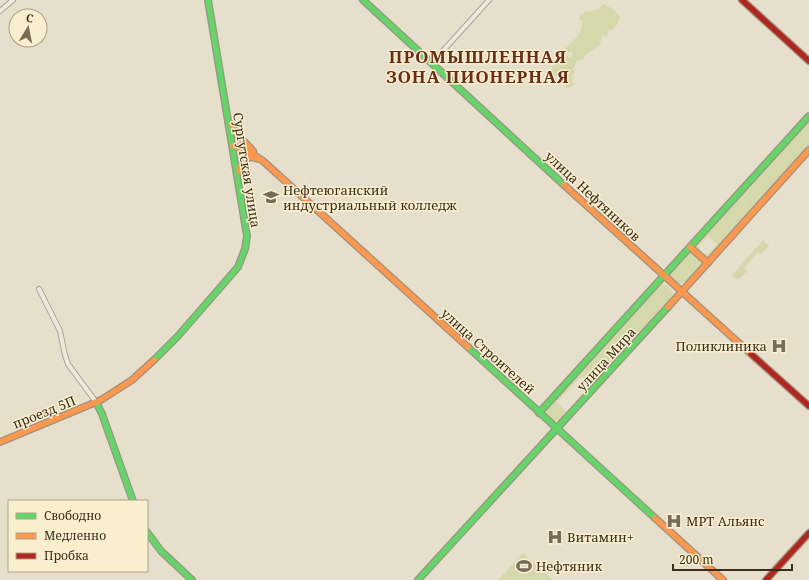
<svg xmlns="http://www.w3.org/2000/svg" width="809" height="580" font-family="'Noto Serif',serif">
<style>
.green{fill:#d5d8ab}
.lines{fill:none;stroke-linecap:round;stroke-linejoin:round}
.street-casing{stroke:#aba394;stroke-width:6}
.fast-casing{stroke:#9b9384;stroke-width:8}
.slow-casing{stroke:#9b9384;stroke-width:8}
.jam-casing{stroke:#9b9384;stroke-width:8}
.street{stroke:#eee9dd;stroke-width:4}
.fast{stroke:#63d668;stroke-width:5.5}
.slow{stroke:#ff974d;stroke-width:5.5}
.jam{stroke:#b3261e;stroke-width:5.5}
.labels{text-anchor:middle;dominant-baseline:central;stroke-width:3;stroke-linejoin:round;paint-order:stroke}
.street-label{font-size:13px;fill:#3b2c1b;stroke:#f9efcf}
.poi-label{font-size:13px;fill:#3b2c1b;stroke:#f9efcf;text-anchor:start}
.district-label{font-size:17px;font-weight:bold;letter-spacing:1px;fill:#6c2c16;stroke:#f9efcf}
</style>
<rect width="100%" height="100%" fill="#e6dfcb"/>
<g class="green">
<path d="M603,4C610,6 615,11 620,17C619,22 616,28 612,30L609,29L607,35L603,38L605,33L602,35L600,45L587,54L582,60H577L573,69L575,73L572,76L573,79L571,80L574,85L570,87L567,88L562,82L563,79C556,76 545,76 554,65C556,62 556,60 559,57L566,56L571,58L573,52H568L566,51V48C575,38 583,35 582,20H579V16L585,12L586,10L588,12L599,9Z"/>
<path d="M809,120V145L709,258H706L704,255L706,253L708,254L717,244L708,236L699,246L700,248L698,250L695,249L694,246Z"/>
<path d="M763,240L769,246L761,254L758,252L744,268L747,271L738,280L732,275Z"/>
<path d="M689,250L704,263C699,269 686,287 678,283C675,281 673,278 670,276V271Z"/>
<path d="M660,284C667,284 671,287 673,293L671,300L594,384H591L581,376L557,402L567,413C559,425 556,422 546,413V410L549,406L657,286Z"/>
<path d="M523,553L553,580H498Z"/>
</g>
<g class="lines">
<defs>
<g id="street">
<path d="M0,11L13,0"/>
<path d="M432,63L489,0"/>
<path d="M39,289L60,331L65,355L68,364L96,402"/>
</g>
<g id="fast">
<path d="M363,0L564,185"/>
<path d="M468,347L655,518"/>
<path d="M154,360L178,336L238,267L245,249L247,236L208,0"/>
<path d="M96,402L102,414L133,501"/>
<path d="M539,413L809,116"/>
<path d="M147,532L161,551L192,580"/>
<path d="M418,580L668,307"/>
</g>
<g id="slow">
<path d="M231,124L237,134L253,151"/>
<path d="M233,146L248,151L263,161L468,347"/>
<path d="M239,171L243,160L251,157L258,159"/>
<path d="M564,185L751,354"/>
<path d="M690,247L708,263"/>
<path d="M668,307L809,150"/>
<path d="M0,442L101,400L132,380L154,360"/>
<path d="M655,518L723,580"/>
</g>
<g id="jam">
<path d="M742,0L809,61"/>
<path d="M751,354L809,406"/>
<path d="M766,580L809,533"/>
</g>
</defs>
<use href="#street" class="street-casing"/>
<use href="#fast" class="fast-casing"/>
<use href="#slow" class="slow-casing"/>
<use href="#jam" class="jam-casing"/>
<use href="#street" class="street"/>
<use href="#fast" class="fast"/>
<use href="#slow" class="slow"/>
<use href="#jam" class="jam"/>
</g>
<defs>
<symbol id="university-bare" viewBox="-9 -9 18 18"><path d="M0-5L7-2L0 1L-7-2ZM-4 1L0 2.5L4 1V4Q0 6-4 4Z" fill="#776b59" stroke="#f9efcf" stroke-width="2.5" paint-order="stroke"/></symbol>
<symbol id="hospital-bare" viewBox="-9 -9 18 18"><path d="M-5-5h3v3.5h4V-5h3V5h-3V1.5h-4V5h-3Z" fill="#776b59" stroke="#f9efcf" stroke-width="2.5" paint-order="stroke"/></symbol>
<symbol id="stadium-bare" viewBox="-9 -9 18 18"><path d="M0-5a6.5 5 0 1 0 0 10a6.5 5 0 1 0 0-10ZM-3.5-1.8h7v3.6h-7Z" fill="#776b59" stroke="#f9efcf" stroke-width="2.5" paint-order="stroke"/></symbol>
</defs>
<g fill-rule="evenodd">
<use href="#university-bare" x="260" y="186" width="22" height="22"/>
<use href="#hospital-bare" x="768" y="335" width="22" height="22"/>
<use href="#hospital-bare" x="663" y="510" width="22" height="22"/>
<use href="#hospital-bare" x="544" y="526" width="22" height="22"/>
<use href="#stadium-bare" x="513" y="555" width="22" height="22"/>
</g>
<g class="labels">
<g class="street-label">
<text transform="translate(247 170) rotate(81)">Сургутская улица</text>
<text transform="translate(593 196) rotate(43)">улица Нефтяников</text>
<text transform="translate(488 351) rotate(42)">улица Строителей</text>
<text transform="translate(606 359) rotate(-48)">улица Мира</text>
<text transform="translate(44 412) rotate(-22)">проезд 5П</text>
</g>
<g class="poi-label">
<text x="283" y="190">Нефтеюганский<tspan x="283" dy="15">индустриальный колледж</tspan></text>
<text x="767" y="346" text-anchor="end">Поликлиника</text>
<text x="686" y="521">МРТ Альянс</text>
<text x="567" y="537">Витамин+</text>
<text x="536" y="566">Нефтяник</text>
</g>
<g class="district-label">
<text x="478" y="56">ПРОМЫШЛЕННАЯ<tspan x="478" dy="20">ЗОНА ПИОНЕРНАЯ</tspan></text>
</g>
</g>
<rect x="8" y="500" width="140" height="72" fill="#f9efcf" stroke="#ada187"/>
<rect x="16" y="513" width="20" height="6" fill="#63d668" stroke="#ada187"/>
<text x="44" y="520" font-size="12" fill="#3b2c1b">Свободно</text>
<rect x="16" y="533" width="20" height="6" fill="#ff974d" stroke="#ada187"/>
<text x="44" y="540" font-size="12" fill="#3b2c1b">Медленно</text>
<rect x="16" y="553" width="20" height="6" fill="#b3261e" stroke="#ada187"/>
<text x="44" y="560" font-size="12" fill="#3b2c1b">Пробка</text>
<g transform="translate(28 28) rotate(10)"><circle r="19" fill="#f9efcf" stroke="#ada187"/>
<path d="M0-3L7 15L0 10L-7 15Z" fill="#776b59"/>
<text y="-6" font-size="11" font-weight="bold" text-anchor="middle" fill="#3b2c1b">С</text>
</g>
<path d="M673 564v6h119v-6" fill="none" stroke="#3b2c1b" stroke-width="2"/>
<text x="679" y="564" font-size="12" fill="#3b2c1b" stroke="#f9efcf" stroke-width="3" paint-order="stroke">200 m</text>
</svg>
